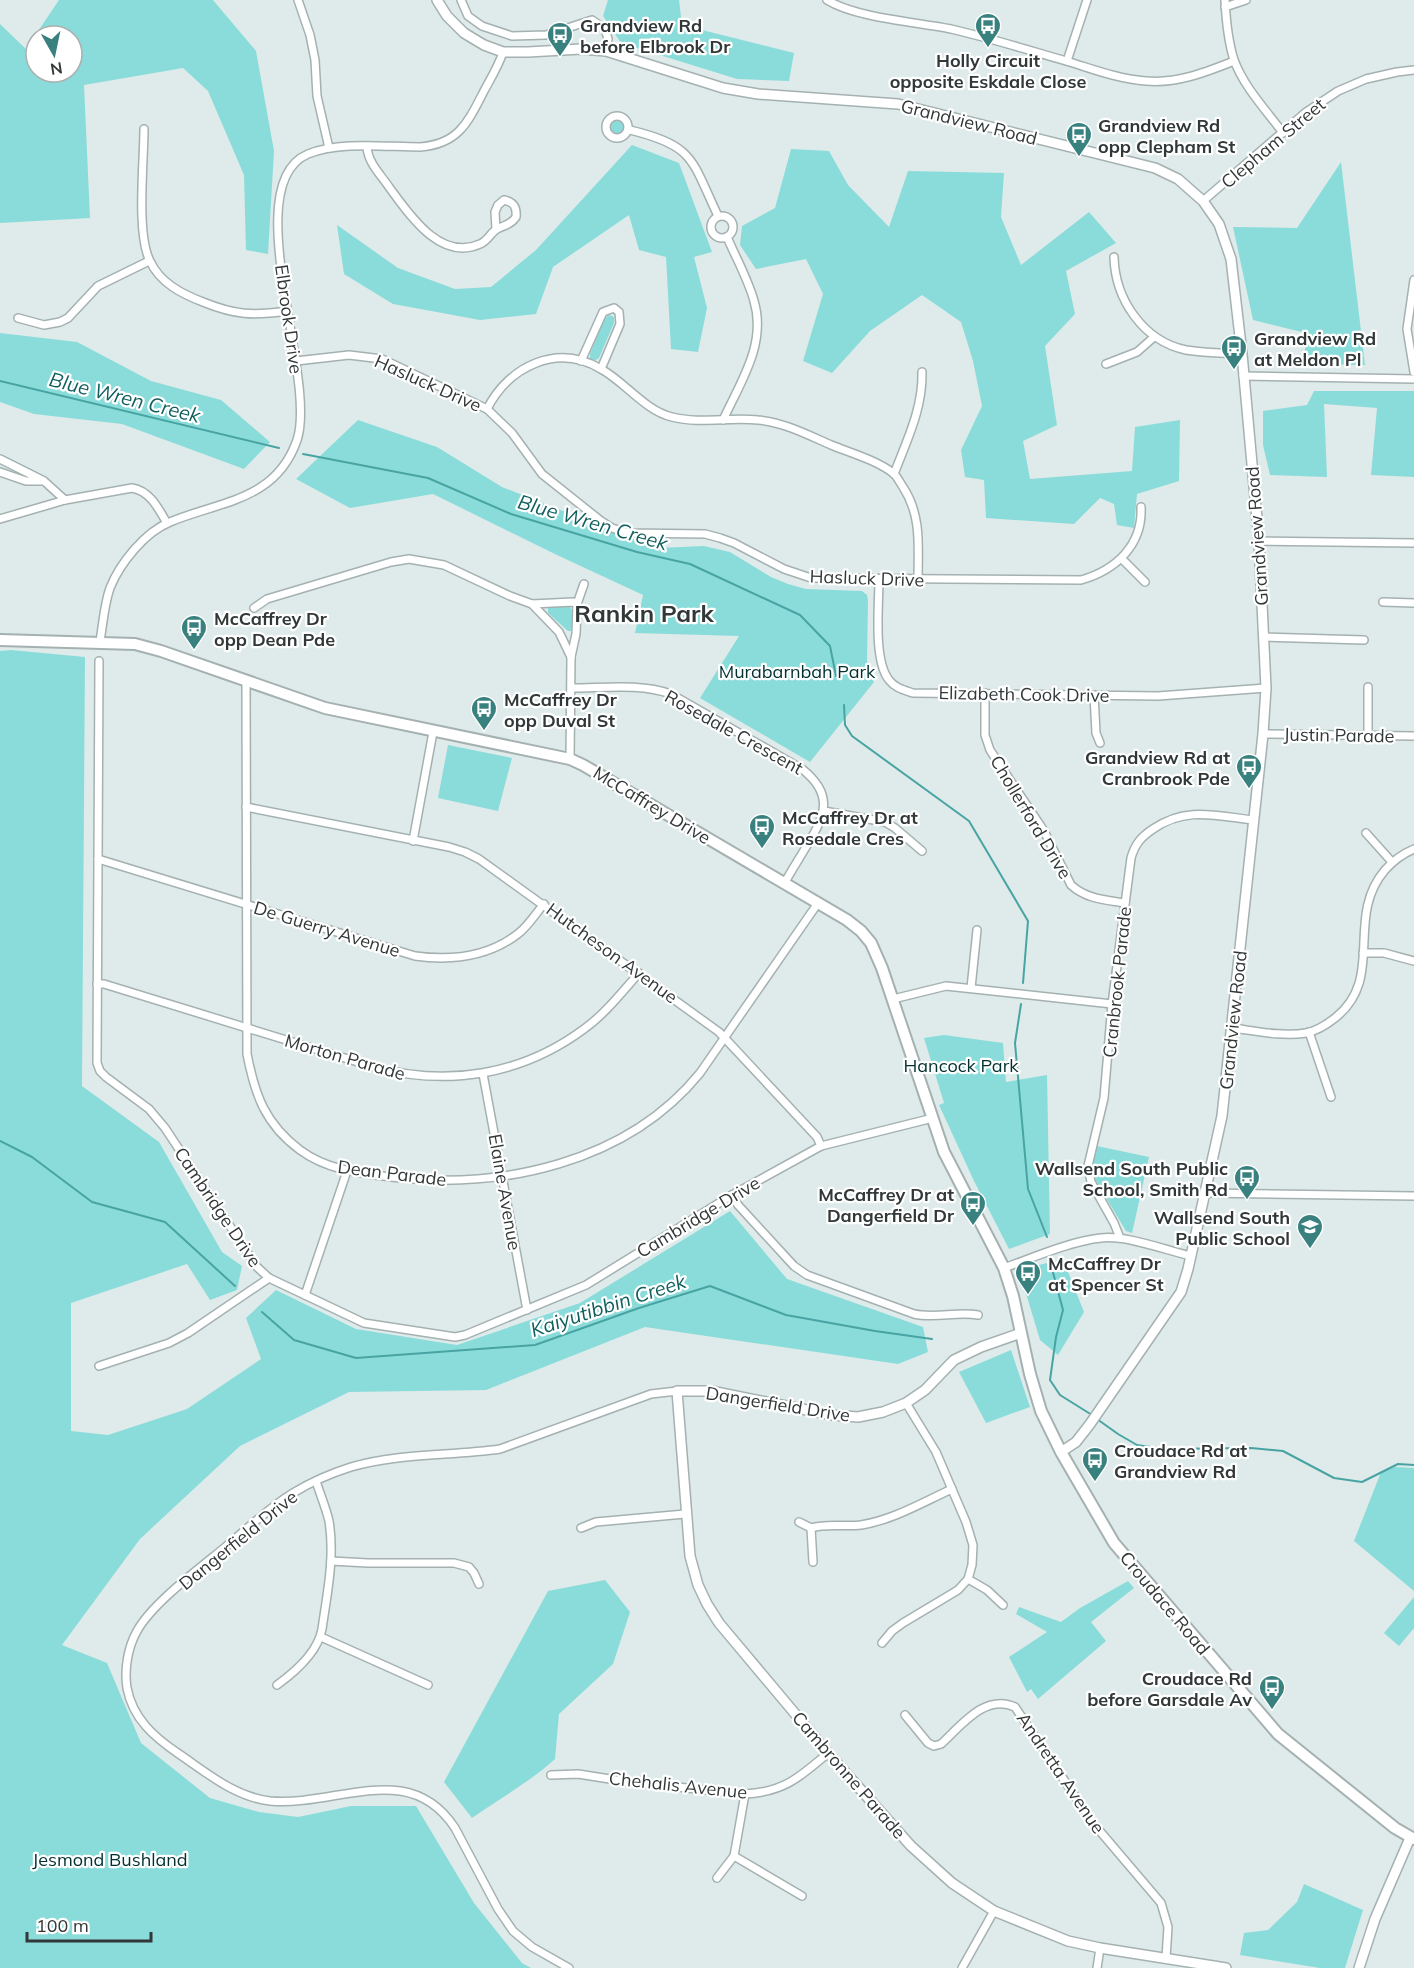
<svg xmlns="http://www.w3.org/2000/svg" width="1414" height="1968" font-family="Mulish,sans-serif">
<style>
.green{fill:#8adcda;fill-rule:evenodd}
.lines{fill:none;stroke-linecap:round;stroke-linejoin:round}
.stream{stroke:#48a4a3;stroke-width:2}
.minor-casing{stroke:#a5b1b1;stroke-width:10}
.tertiary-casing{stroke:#a5b1b1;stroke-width:12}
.secondary-casing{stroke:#a5b1b1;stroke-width:14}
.minor{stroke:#fff;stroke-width:7}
.tertiary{stroke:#fff;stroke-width:9}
.secondary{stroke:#fff;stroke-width:10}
.labels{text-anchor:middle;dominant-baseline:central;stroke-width:4.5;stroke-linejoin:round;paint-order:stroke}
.poi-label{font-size:18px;font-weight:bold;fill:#323737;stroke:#fff;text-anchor:start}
.street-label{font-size:18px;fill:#323737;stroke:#fff}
.park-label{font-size:18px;fill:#023030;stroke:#fff}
.water-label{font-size:20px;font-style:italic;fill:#115f5e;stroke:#fff}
.district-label{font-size:24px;font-weight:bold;fill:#323737;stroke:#fff}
</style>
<rect width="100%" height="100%" fill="#deebea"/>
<g class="green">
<path d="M59,0H213L256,51L274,151L268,254L246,250L244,175L208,91L183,68L84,85L90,218L0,223V24L26,49ZM36,36H72V72H36Z"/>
<path d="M608,0H679L682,25L794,53L789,81L737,79L621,43L603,16Z"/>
<circle cx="617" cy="127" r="9"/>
<path d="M632,145L679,163L712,252L694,257L707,308L698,352L671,349L666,257L639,250L629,215L553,267L536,314L480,320L393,304L344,274L337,225L398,268L455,289L491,287L536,250Z"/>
<path d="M791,149L829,151L848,185L889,227L908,171L1004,173L1001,217L1021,265L1089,212L1116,243L1066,271L1075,314L1045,346L1057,425L1023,441L1030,479L1132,471L1135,427L1180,420L1179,481L1137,494L1134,528L1117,525L1114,504L1100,498L1074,524L986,518L984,480L965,477L961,450L982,406L973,361L961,322L922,295L870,331L832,373L803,361L823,294L806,259L756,269L740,245L742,226L775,208Z"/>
<path d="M1341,162L1365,365L1304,364L1306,333L1253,320L1233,227L1297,228Z"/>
<path d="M609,315L614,317V323L599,358L594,361L590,359V354L604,319Z"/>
<path d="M0,333L77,342L151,381L221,400L270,442L244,469L122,424L34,414L0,402Z"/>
<path d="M1314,391H1414V477L1371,475L1377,408L1324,404L1327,477L1270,475L1263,445V411L1307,405Z"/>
<path d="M358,420L437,447L502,487L657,548L704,546L730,552L771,577L788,584L806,589L862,591L867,595L868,600L867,661L874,682L810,762L700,698L739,636L635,633L643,595L557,555L433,494L350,508L296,479Z"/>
<path d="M548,606L570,607L573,612L571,631H568L548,613Z"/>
<path d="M11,650L85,657L82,1086L159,1142L222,1252L242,1266L237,1290L210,1300L187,1264L71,1303V1431L108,1435L187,1409L261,1359L246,1318L276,1290L356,1329L457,1345L580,1303L730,1211L787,1279L923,1327L928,1352L898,1364L645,1327L486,1390L349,1392L240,1446L140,1539L62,1645L107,1663L141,1743L210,1798L259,1812L298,1817L351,1806H416L474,1903L522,1963L531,1968H0V651Z"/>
<path d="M448,745L512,758L498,811L438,798Z"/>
<path d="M944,1035L1003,1043L1006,1082L1047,1075L1050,1234L1009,1249L974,1181L939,1105L944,1103L924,1038Z"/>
<path d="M1097,1146L1149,1157L1132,1233L1126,1231L1093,1176L1092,1168Z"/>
<path d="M1063,1259L1084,1312L1058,1355L1040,1340L1019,1270Z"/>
<path d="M1011,1350L1030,1407L986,1423L959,1372Z"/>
<path d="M1395,1467L1414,1468V1591L1354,1541L1381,1472Z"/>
<path d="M605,1580L630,1612L613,1664L559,1714L555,1759C530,1782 500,1798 472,1818L444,1782L548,1591Z"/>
<path d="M1128,1581L1134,1588L1091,1622L1106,1641L1038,1699L1031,1689L1027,1692L1009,1657L1047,1632L1016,1614L1019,1607L1061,1622L1080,1608Z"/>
<path d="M1414,1597V1628L1399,1646L1384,1633Z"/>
<path d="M1304,1884L1363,1910L1345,1968H1320L1240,1955L1244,1933L1268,1930L1297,1902Z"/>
</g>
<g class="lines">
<g class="stream">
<path d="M0,381L279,448"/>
<path d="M303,454L428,478L511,514L637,552L690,564L800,615L830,646L836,676"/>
<path d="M844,705L845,725L852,736L969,821L1028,921L1023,983"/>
<path d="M1021,1004L1015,1043L1028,1189L1047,1237"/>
<path d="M0,1141L32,1157L92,1202L165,1222L235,1286"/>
<path d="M1050,1261L1063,1310L1056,1337L1050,1380L1060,1395L1092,1415"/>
<path d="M262,1312L294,1340L356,1358L535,1345L639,1308L710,1286L786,1315L875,1331L932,1339"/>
<path d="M1097,1419L1118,1434L1137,1445L1164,1449L1251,1448L1283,1451L1334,1478L1362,1482L1398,1464L1414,1465"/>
</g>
<defs>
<g id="minor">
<path d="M298,0L310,35L315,60L317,96L329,148"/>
<path d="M461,0L468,16L482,26L512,36L546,35L592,20L605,29L608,39L606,51"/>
<path d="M827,0C856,18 917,22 951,29C990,38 1028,50 1066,61C1093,69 1118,79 1146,81C1177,84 1206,72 1234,61"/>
<path d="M1225,0C1226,20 1228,41 1234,60C1244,87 1266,110 1283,133"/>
<path d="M1225,7L1246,0"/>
<path d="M1067,61L1087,0"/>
<circle cx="617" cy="127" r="11"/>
<path d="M144,129C144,162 136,234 150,261C160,283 182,294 203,302C235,315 253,316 287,311"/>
<path d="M630,130C695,146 691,159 718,216"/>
<path d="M367,147C368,163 381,175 389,187C409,214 440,262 480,244C488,241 491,232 497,229C504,225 511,225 516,217C517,207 514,202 504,200L498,205L495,212L496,229"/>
<path d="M1203,201L1305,113L1338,91L1366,79L1397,72L1414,70"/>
<circle cx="722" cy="227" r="11"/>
<path d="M1114,257C1115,299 1143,341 1186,350C1204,353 1223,353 1242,354"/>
<path d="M1414,280L1407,329L1414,372"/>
<path d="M18,318L44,325L60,322L68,318L98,286L149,261"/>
<path d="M296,361L349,355L382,359L487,409L512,433L542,474L601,521L612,528L629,533L705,534L720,538L734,543L784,569L811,578L1081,580C1116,570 1143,545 1141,507"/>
<path d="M581,361L603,312L614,308L619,312L620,324L601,369"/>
<path d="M1106,364L1137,352L1154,337"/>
<path d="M1243,376L1414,379"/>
<path d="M487,409C509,366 557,343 601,369C625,382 644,410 672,417C700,424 729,417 758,420C783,422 808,435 831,445C851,453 876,460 893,473C897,476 900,483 903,487C922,516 918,547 918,580"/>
<path d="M723,420C740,383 767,344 754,301C748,279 736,258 727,237"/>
<path d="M0,459L44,481L65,500"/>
<path d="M0,472L26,481H41"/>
<path d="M894,474C907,440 923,408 922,372"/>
<path d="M0,519L65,500L132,488C150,491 158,508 167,523"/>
<path d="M1259,541L1414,543"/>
<path d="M1122,559L1145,582"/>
<path d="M879,579C879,605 873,660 889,680C895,688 904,690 913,693L1158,696L1266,688"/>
<path d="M1383,602L1414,603"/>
<path d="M532,604L559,632L571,657"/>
<path d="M577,604L584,584"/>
<path d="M254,608L267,599L391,562L409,559L444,565L510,596L532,604L573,602L577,604L576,634L571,657L570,759"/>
<path d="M1264,637L1364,640"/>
<path d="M100,641C103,624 104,605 110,588C120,563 145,532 170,522C220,501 276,501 297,440C318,378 236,184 308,154C340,141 386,147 420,147C459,144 468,122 484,91C491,78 499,65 503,52"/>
<path d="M99,661L97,1063L100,1071L106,1077L149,1109L165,1128L257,1267L269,1278L364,1323L455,1337L465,1335L586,1285L732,1195L821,1146"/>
<path d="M246,681L247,1054C255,1095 265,1124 300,1150C327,1170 359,1173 391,1177C501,1190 627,1163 700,1073L818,903"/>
<path d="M1368,687V736"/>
<path d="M572,688C604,688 640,683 671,694L802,769C835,795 825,816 806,847C799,859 791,871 784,884"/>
<path d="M985,693V735L990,750L1044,831L1071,885C1086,899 1106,900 1125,903"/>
<path d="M1094,695L1096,733L1100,743"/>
<path d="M1263,734L1414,736"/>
<path d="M246,807L449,847L465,852L479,859L719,1032L817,1137L821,1146L933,1118"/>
<path d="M824,811L885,822L895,828L922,851"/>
<path d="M1366,833L1392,862"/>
<path d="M413,841L433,732"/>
<path d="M98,859L415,956C452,961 489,957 519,933C529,925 536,913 544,904"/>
<path d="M1363,953H1384L1414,961"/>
<path d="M97,984H104L374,1067C448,1087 522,1075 584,1029C605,1014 622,992 639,973"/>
<path d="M971,988L977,930"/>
<path d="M893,999L946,986L1112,1004"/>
<path d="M1233,1028C1256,1031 1283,1037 1306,1033C1317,1031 1326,1025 1335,1018C1386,978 1344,918 1385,870C1393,861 1402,854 1414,849"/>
<path d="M1309,1032L1331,1097"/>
<path d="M483,1074L527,1310"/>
<path d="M1205,1193L1414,1196"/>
<path d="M732,1195L738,1205L794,1266L807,1275L914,1314C936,1319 957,1311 978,1315"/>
<path d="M1120,1238L1114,1223L1091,1182L1088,1166L1104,1098L1112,1004L1131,858C1135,844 1141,837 1153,829C1186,806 1216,816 1253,820"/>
<path d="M1004,1268C1032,1258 1071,1241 1101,1238C1127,1235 1165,1250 1191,1256"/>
<path d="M305,1295L347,1171"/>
<path d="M99,1366L169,1343L188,1333L269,1278"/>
<path d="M799,1522L811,1528C827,1523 844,1527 861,1525C893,1520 923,1502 952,1489"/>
<path d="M581,1528L596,1522L685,1514"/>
<path d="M811,1528L813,1562"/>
<path d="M331,1561L368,1563H454L469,1567L474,1573L479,1584"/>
<path d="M968,1579L987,1590L1003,1605"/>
<path d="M321,1637L428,1685"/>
<path d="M882,1643L892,1631L903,1623L958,1590L968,1579L972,1565L973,1545L966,1522L936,1452L906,1403"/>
<path d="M277,1685C295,1672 318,1652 322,1629C327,1594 335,1557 329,1521C326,1508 320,1494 316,1481"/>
<path d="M905,1715L928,1743L934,1746L941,1744C961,1726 985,1693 1015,1707L1093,1823L1161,1903L1168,1927L1166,1958"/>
<path d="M551,1775L578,1774L629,1782L745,1794C784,1792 800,1777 828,1753"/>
<path d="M734,1856L802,1896"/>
<path d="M717,1878L734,1856L745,1794"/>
<path d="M569,1968L532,1947L513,1931L498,1909L455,1828C409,1758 337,1807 270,1801C235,1797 207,1773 179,1754C154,1737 133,1719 127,1688C124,1669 128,1647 137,1631C153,1602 203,1566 229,1544C250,1526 270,1507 293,1493C311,1482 332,1473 351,1467C399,1453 450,1456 500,1449L651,1394L677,1391"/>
<path d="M962,1968L994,1911"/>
<path d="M1097,1968L1100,1948"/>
</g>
<g id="tertiary">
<path d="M437,0L447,16L464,33L484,45L503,52H528L581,49L606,51L723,88L758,94L898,104L1155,168L1178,179L1203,201L1219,224L1231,259L1242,354L1259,541L1266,688L1263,734L1222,1116L1188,1269L1181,1292L1090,1424L1076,1442L1061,1452"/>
<path d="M1021,1333L981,1347L954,1360L925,1390L906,1403L883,1412L858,1417L832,1415L711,1391H677L690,1556L698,1585L707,1604L719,1623L828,1753L911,1846L952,1883L994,1911L1068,1941L1100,1948L1226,1968"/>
<path d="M1359,1968L1375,1919L1410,1838"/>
</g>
<path id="secondary" d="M0,640L135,644L161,651L325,708L570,759L583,765L847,920L861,931L871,943L882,968L944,1152L1004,1268L1013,1296L1030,1374L1041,1411L1061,1452L1114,1543L1278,1734L1395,1828L1414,1839"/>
</defs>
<use href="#minor" class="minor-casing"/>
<use href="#tertiary" class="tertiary-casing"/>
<use href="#secondary" class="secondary-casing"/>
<use href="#minor" class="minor"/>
<use href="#tertiary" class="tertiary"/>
<use href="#secondary" class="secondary"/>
</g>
<defs>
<symbol id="bus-pin" viewBox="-11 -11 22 30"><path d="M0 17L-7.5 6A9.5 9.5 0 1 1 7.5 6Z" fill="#38817f" stroke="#fff"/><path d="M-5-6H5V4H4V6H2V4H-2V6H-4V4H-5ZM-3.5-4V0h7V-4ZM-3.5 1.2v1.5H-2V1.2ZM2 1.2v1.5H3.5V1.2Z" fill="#fff"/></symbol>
<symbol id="school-pin" viewBox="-11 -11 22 30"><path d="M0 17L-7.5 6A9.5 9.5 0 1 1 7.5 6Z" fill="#38817f" stroke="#fff"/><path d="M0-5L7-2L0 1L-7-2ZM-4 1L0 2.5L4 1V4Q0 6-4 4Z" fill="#fff"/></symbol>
</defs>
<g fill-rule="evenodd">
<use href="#bus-pin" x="973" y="11" width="30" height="40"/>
<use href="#bus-pin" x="545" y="20" width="30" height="40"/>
<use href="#bus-pin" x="1064" y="120" width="30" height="40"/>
<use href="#bus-pin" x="1219" y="333" width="30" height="40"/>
<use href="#bus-pin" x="179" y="613" width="30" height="40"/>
<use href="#bus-pin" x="469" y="694" width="30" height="40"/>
<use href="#bus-pin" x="1234" y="752" width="30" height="40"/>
<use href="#bus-pin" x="747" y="812" width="30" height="40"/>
<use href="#bus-pin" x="1232" y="1163" width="30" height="40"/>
<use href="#bus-pin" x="958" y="1189" width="30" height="40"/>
<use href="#school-pin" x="1295" y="1212" width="30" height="40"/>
<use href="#bus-pin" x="1013" y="1258" width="30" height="40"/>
<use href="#bus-pin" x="1080" y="1445" width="30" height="40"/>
<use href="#bus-pin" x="1257" y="1673" width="30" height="40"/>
</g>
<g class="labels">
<g class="poi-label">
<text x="580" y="25">Grandview Rd<tspan x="580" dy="21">before Elbrook Dr</tspan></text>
<text x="988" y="60" text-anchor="middle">Holly Circuit<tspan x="988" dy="21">opposite Eskdale Close</tspan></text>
<text x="1098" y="125">Grandview Rd<tspan x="1098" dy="21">opp Clepham St</tspan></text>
<text x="1254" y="338">Grandview Rd<tspan x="1254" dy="21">at Meldon Pl</tspan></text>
<text x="214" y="618">McCaffrey Dr<tspan x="214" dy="21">opp Dean Pde</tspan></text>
<text x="504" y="699">McCaffrey Dr<tspan x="504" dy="21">opp Duval St</tspan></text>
<text x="1230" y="757" text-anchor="end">Grandview Rd at<tspan x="1230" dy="21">Cranbrook Pde</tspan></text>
<text x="782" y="817">McCaffrey Dr at<tspan x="782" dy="21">Rosedale Cres</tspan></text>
<text x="1228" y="1168" text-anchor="end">Wallsend South Public<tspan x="1228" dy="21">School, Smith Rd</tspan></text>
<text x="954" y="1194" text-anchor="end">McCaffrey Dr at<tspan x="954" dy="21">Dangerfield Dr</tspan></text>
<text x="1290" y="1217" text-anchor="end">Wallsend South<tspan x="1290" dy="21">Public School</tspan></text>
<text x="1048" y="1263">McCaffrey Dr<tspan x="1048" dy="21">at Spencer St</tspan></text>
<text x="1114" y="1450">Croudace Rd at<tspan x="1114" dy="21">Grandview Rd</tspan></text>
<text x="1252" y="1678" text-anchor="end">Croudace Rd<tspan x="1252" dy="21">before Garsdale Av</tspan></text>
</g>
<g class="street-label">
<text transform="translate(969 122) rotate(14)">Grandview Road</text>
<text transform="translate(1273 143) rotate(-40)">Clepham Street</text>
<text transform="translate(289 319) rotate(82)">Elbrook Drive</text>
<text transform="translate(428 383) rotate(24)">Hasluck Drive</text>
<text transform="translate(1257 536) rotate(-94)">Grandview Road</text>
<text transform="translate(867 578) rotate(2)">Hasluck Drive</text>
<text transform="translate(1024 694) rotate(1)">Elizabeth Cook Drive</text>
<text transform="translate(734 732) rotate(29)">Rosedale Crescent</text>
<text transform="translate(1339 735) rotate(1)">Justin Parade</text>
<text transform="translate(652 805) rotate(31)">McCaffrey Drive</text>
<text transform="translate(1031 817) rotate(59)">Chollerford Drive</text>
<text transform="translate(327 929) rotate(17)">De Guerry Avenue</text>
<text transform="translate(612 953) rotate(36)">Hutcheson Avenue</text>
<text transform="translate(1117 982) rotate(-84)">Cranbrook Parade</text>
<text transform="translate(1233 1020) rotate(-84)">Grandview Road</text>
<text transform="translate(345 1057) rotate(16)">Morton Parade</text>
<text transform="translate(392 1173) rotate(7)">Dean Parade</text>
<text transform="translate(505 1192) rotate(80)">Elaine Avenue</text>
<text transform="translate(218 1207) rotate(56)">Cambridge Drive</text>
<text transform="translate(698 1217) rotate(-31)">Cambridge Drive</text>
<text transform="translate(778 1404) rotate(9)">Dangerfield Drive</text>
<text transform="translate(238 1540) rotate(-39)">Dangerfield Drive</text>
<text transform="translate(1165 1603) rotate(50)">Croudace Road</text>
<text transform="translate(1061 1773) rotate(56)">Andretta Avenue</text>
<text transform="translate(849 1775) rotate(49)">Cambronne Parade</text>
<text transform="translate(678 1785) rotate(6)">Chehalis Avenue</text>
</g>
<g class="park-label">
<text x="797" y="671">Murabarnbah Park</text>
<text x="961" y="1065">Hancock Park</text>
<text x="110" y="1859">Jesmond Bushland</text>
</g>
<g class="water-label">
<text transform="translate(125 397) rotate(14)">Blue Wren Creek</text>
<text transform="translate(593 522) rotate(16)">Blue Wren Creek</text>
<text transform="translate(608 1305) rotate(-18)">Kaiyutibbin Creek</text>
</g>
<g class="district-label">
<text x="644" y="613">Rankin Park</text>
</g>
</g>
<g transform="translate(54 54) rotate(171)"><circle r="28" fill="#ffffff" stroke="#adafaf" stroke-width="1.5"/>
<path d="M0-4.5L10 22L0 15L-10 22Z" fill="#38817f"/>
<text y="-9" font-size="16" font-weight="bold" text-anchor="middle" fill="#323737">N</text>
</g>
<path d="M27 1932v9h124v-9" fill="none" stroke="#323737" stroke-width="3"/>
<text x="36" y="1932" font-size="18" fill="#323737" stroke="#ffffff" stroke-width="4.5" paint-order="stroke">100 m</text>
</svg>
